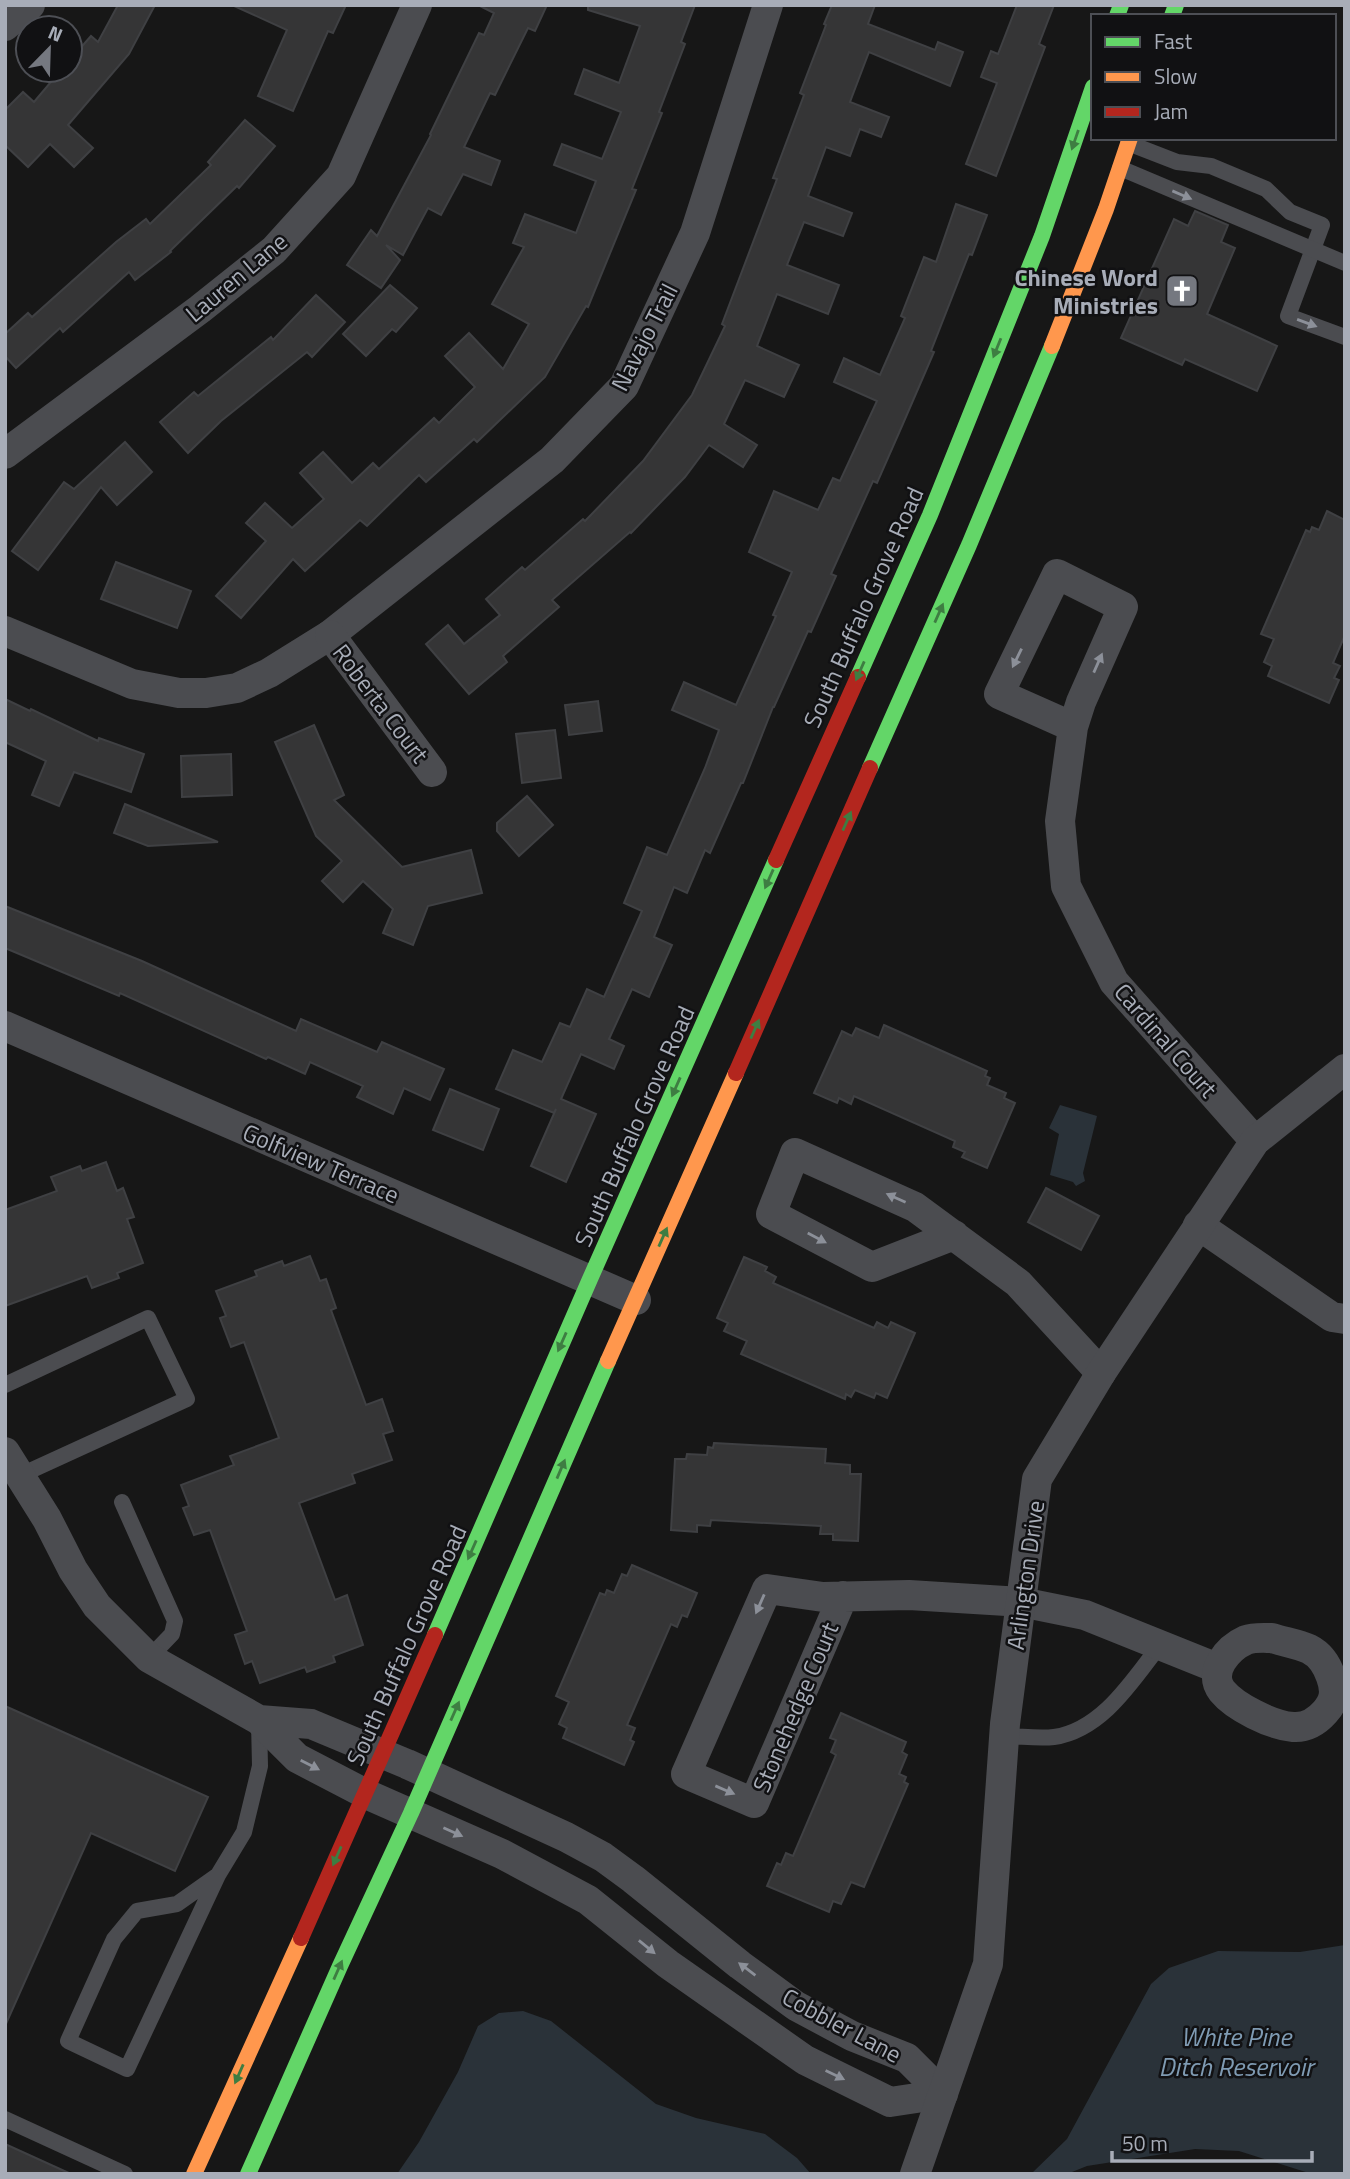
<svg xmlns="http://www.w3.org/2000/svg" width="1350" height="2179" font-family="'Titillium Web',sans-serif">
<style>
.water{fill:#2a3239}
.building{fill:#353536;stroke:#3f4043;stroke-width:2}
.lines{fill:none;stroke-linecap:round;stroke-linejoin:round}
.lane{stroke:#4b4c50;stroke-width:16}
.street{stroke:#4b4c50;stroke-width:30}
.fast{stroke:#63d668;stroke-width:16}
.slow{stroke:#ff974d;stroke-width:16}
.jam{stroke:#b3261e;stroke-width:16}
.oneway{fill:#3e7d42}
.oneway2{fill:#8c9099}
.labels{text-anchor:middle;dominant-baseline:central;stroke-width:5;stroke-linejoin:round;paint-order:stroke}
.street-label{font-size:24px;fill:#a8adb8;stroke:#111113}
.poi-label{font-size:24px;font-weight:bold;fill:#a8adb8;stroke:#111113;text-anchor:end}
.water-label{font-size:26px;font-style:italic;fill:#7f9bb3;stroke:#111113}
</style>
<rect width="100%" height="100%" fill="#171717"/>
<g class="water">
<path d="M1060,1105L1097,1116L1083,1173L1085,1181L1076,1186L1073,1182L1050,1175L1059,1134L1049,1128Z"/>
<path d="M1345,1945V2174H1312L1239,2151L1195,2149L1087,2166L1067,2174H1031L1067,2139L1151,1984L1169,1968L1218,1951L1300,1952Z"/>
<path d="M523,2011L551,2021L656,2104L696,2118L765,2134L797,2158L811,2174H397L419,2142L458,2072L478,2026L499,2013Z"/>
</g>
<g class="building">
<path d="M118,5H155L129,54L68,125L93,148L74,167L50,144L28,167L5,145V110L23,92L34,102L61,70H70V60L91,36L98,42Z"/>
<path d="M232,5H346L333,33L328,31L293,111L258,96L287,30Z"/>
<path d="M478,5H547L535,31L528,28L495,95L490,93L464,147L500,161L491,185L463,174L441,215L428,208L403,255L386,245L400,260L381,288L347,265L371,230L377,236L431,135L430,134L479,33L484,35L494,13Z"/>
<path d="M588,5H695L681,42L685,44L659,112L662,113L632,189L636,190L588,307L586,306L545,377L477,442L474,439L426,482L419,475L367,526L360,520L305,571L293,559L241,618L216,596L266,541L246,523L265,503L292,528L324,499L300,473L323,452L352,483L373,463L379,469L434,418L439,423L475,387L445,356L469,333L503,369L529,324L492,304L524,247L513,243L525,214L576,233L596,181L554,165L562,144L602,159L621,112L575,94L584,69L619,83L640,26L588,10Z"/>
<path d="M832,5H875L868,24L935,50L938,42L963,52L950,86L869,52L850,102L889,117L881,137L860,129L850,156L826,147L808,196L852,213L843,236L804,222L787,265L839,285L828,314L777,294L757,346L799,365L784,397L745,380L724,424L757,445L743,467L709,445L685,477L631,533L630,532L552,600L559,607L503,656L507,662L469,694L426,644L448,625L464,644L500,615L486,599L522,567L525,570L583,519L585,521L643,461L692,395L725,326L722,324L777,179L773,178L804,95L800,93L826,25L824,24Z"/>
<path d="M1017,5H1054L1039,44L1045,47L996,176L966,164L997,83L981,77L991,51L998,54Z"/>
<path d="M245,120L275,146L239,188L237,186L170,251L171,252L135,280L129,272L63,332L60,328L16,368L5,356V334L28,313L32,317L116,242L146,219L150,224L211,165L208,162Z"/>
<path d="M956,204L987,215L972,255L969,254L931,351L934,352L902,426L877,483L873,481L831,574L836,576L811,632L808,631L774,707H773L743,783H741L710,853L705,850L687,893L674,887L654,937L672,945L649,997L632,989L609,1039L624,1046L614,1069L581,1054L561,1099L596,1114L566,1182L531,1166L556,1109L554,1113L496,1089L513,1050L542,1062L560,1023L570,1027L587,989L604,997L642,911L624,903L647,847L667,855L705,768L719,730L672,710L684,682L736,705L776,616L773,615L792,572L749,552L774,491L818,510L833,478L840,481L877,401L834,382L844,358L880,375L905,318L901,316L924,257L936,262Z"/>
<path d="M1195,211L1228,225L1221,242L1235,248L1207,314L1277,346L1257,391L1185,359L1182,365L1121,338L1174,219L1188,226Z"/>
<path d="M390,285L417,308L396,332L392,329L366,356L343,334Z"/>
<path d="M316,295L345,322L312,357L307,352L221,421L188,453L160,422L194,392L198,396L271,337L273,340Z"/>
<path d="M125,442L152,472L117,505L101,487L38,570L12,551L64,482L74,489Z"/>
<path d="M1327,511L1345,520V635L1333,663L1340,666L1334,678L1339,680L1329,703L1268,676L1272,666L1264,662L1274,639L1261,634L1306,530L1310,532L1312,527L1319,530Z"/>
<path d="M116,562L191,591L177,628L101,599Z"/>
<path d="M5,699L30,711L31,709L98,741L99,738L144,754L131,792L74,772L59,806L32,795L46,761L5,742Z"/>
<path d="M598,701L602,731L569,735L565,705Z"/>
<path d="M314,725L344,795L334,800L402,867L471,850L482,893L428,906L413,945L383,933L393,909L363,881L343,902L322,881L342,861L316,836L275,742Z"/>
<path d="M555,730L561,778L522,783L516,734Z"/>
<path d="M231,754L232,795L182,797L181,756Z"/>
<path d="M527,796L553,825L519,856L497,831V823Z"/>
<path d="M125,804L218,842L148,846L114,833Z"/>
<path d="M5,906L142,961L296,1031L301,1019L377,1052L382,1042L444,1069L430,1100L404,1088L393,1114L357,1097L363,1086L310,1062L305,1074L268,1057L266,1059L120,993L119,996L5,948Z"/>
<path d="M884,1025L987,1071L985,1076L990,1078L987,1085L1006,1093L1004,1098L1015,1103L987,1168L962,1157L965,1152L953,1147L955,1141L854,1096L851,1104L839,1098L837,1103L814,1093L842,1031L852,1036L856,1028L879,1038Z"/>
<path d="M450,1089L499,1109L483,1150L433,1130Z"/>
<path d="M106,1162L117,1191L123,1188L134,1217L127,1219L143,1263L117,1273L119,1278L92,1288L87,1276L5,1306V1210L57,1191L51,1177L80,1166L82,1171Z"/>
<path d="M1046,1188L1099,1216L1081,1250L1028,1222Z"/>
<path d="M310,1256L320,1281L326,1279L336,1308L331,1310L366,1405L382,1399L393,1431L383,1434L392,1460L352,1474L355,1483L299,1503L335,1600L347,1595L363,1645L333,1656L335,1662L307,1672L305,1667L260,1683L252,1661L245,1664L235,1635L247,1631L210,1530L194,1535L183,1508L189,1506L181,1485L234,1465L230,1456L279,1438L244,1342L231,1347L220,1318L226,1316L216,1291L257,1276L255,1271L282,1261L284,1266Z"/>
<path d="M744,1257L767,1267L765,1271L776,1277L773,1283L874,1328L877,1322L888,1328L891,1322L915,1333L887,1398L876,1393L874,1398L855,1390L851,1397L846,1394L845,1399L741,1354L747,1341L724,1331L728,1323L717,1318Z"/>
<path d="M714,1443L826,1449L825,1463L850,1465V1474H861L858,1541L833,1540V1534H820L821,1526L711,1520L710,1526L697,1525V1532L671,1530L675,1459H686L687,1454L707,1455L708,1447L713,1448Z"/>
<path d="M632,1565L697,1593L687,1617L682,1615L677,1627L671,1624L627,1725L635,1728L630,1740L634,1742L624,1765L563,1738L567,1728L559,1724L569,1702L556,1696L600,1593L605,1595L607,1590L614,1593L622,1574L627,1576Z"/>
<path d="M5,1706L208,1797L175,1871L91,1833L5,2026Z"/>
<path d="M841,1713L906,1742L902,1752L907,1755L899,1774L906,1777L904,1782L908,1784L864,1887L851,1882L841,1904L833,1901L829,1912L767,1886L777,1863L781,1865L786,1853L793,1856L836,1755L831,1752L836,1740L830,1738Z"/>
<path d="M5,2144L71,2174H5Z"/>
</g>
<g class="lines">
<g class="lane">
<path d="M1128,143L1177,162L1211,166L1266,189L1290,212L1322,225L1288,316L1345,337"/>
<path d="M1120,168L1345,263"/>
<path d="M5,1385L148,1318L187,1399L21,1475"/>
<path d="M122,1502L175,1621L172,1634L149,1658"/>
<path d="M1004,1736C1020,1736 1038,1739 1054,1737C1102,1730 1132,1681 1160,1645"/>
<path d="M218,1875L127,2069L68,2041L114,1939L137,1911L177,1904L218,1875L244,1832L260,1766L259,1722"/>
<path d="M5,2119L125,2174"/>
</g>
<g class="street">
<path d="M5,26L30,5"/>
<path d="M5,454L200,309L274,250L341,176L417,5"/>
<path d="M5,631L132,684L179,693H206L237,688L269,673L330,635L552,460L624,386L695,233L768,5"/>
<path d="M330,635L432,772"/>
<path d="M1073,727L999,694L1057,574L1123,607L1081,702L1073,727L1060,821L1066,886L1114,982L1255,1141"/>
<path d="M5,1026L636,1300"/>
<path d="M1198,1225L1332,1317L1345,1319"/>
<path d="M954,1235L872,1267L771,1214L795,1153L915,1207L1018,1283L1101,1373"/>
<path d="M5,1452L47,1519L73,1570L97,1606L149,1658L259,1720L297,1758L366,1794L502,1854L588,1900L668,1964L805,2060L890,2102L943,2094L907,2058L852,2036L796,2006L740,1965L633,1879L603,1857L566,1837L407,1764L311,1724L259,1720"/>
<path d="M843,1596L754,1803L686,1774L767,1589L823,1597L909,1595L1021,1602L1085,1615L1217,1668"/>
<path d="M1272,1638C1284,1642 1298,1644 1309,1649C1321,1655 1327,1665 1331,1677C1336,1691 1335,1701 1325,1712C1317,1721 1306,1728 1293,1727C1271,1725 1235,1707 1222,1691C1207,1672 1228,1648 1246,1640C1254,1637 1264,1638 1272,1638Z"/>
<path d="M915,2174L988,1964L1005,1724L1037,1479L1101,1373L1255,1141L1345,1069"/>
</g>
<g class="fast">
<path d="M1117,16L1121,5"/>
<path d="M1172,16L1176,5"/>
<path d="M858,677L930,515L1042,236L1093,87"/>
<path d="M870,768L969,545L1052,346"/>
<path d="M435,1635L590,1279L776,860"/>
<path d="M248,2174L340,1966L411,1813L608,1361"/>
</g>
<g class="slow">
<path d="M1052,346L1106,209L1130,138"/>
<path d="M608,1361L736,1073"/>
<path d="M194,2174L301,1938"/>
</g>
<g class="jam">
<path d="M776,860L858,677"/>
<path d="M736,1073L870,768"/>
<path d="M301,1938L435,1635"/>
</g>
</g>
<defs><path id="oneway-solid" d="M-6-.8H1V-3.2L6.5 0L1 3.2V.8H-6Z" transform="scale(1.75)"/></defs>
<g class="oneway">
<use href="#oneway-solid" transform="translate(1075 140) rotate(109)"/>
<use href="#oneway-solid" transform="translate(997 348) rotate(112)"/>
<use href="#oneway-solid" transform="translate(939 613) rotate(-66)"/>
<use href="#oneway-solid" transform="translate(860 671) rotate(114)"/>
<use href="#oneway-solid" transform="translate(847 821) rotate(-66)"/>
<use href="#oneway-solid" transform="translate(769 879) rotate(114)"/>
<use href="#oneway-solid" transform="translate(755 1029) rotate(-66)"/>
<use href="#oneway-solid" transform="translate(676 1087) rotate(114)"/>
<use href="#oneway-solid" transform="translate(663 1237) rotate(-66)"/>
<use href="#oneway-solid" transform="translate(562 1342) rotate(114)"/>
<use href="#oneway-solid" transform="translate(561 1469) rotate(-67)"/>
<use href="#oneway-solid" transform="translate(472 1550) rotate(114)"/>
<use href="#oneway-solid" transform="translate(455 1711) rotate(-66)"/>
<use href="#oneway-solid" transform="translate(337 1856) rotate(114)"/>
<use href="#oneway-solid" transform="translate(338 1970) rotate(-66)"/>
<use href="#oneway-solid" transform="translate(239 2074) rotate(114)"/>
</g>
<g class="oneway2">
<use href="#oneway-solid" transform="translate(1182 195) rotate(23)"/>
<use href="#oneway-solid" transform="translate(1307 323) rotate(20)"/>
<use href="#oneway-solid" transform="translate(1017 658) rotate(116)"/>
<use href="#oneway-solid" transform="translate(1098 663) rotate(-66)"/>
<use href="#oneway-solid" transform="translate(896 1198) rotate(-156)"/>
<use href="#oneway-solid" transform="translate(817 1238) rotate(28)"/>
<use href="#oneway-solid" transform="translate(760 1604) rotate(114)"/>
<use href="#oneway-solid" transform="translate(310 1765) rotate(27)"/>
<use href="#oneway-solid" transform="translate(725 1790) rotate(23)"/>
<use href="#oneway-solid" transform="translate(453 1832) rotate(24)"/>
<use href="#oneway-solid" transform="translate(647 1947) rotate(39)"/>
<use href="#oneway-solid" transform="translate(747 1969) rotate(-143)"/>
<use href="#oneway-solid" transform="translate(835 2075) rotate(26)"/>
</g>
<defs>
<symbol id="church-square" viewBox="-11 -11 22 22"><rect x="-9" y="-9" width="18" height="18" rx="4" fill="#757880" stroke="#111113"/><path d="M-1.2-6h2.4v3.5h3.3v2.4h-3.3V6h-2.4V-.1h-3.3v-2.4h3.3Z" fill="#fff"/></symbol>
</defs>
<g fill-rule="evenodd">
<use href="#church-square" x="1163" y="272" width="38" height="38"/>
</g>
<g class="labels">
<g class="street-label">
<text transform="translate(236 277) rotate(-40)">Lauren Lane</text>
<text transform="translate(644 337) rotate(-63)">Navajo Trail</text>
<text transform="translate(863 607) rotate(-66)">South Buffalo Grove Road</text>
<text transform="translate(381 703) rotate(53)">Roberta Court</text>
<text transform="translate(1166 1040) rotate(49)">Cardinal Court</text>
<text transform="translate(634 1126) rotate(-66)">South Buffalo Grove Road</text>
<text transform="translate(321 1163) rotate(23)">Golfview Terrace</text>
<text transform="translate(1025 1575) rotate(-82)">Arlington Drive</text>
<text transform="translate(406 1645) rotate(-66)">South Buffalo Grove Road</text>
<text transform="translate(795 1707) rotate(-67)">Stonehedge Court</text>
<text transform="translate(842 2025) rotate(28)">Cobbler Lane</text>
</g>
<g class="poi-label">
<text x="1158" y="277">Chinese Word<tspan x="1158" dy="28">Ministries</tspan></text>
</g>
<g class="water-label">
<text x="1236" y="2036">White Pine<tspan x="1236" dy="30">Ditch Reservoir</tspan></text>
</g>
</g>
<rect width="1350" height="2179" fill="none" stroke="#a8adb8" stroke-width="14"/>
<rect x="1091" y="14" width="245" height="126" fill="#111113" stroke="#4d4f55" stroke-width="2"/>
<rect x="1105" y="37" width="35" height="10" fill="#63d668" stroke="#4d4f55" stroke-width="2"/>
<text x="1154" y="49" font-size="21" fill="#a8adb8">Fast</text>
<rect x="1105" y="72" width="35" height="10" fill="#ff974d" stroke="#4d4f55" stroke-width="2"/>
<text x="1154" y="84" font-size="21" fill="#a8adb8">Slow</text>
<rect x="1105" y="107" width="35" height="10" fill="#b3261e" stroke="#4d4f55" stroke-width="2"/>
<text x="1154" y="119" font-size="21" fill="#a8adb8">Jam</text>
<g transform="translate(49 49) rotate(23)"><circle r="33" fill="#111113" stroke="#4d4f55" stroke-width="2"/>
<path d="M0-5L12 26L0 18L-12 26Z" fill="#757880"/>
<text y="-10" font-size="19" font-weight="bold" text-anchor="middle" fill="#a8adb8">N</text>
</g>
<path d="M1112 2151v10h200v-10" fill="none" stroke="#a8adb8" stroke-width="3.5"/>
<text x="1122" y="2151" font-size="21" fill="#a8adb8" stroke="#111113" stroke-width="5" paint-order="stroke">50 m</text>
</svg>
